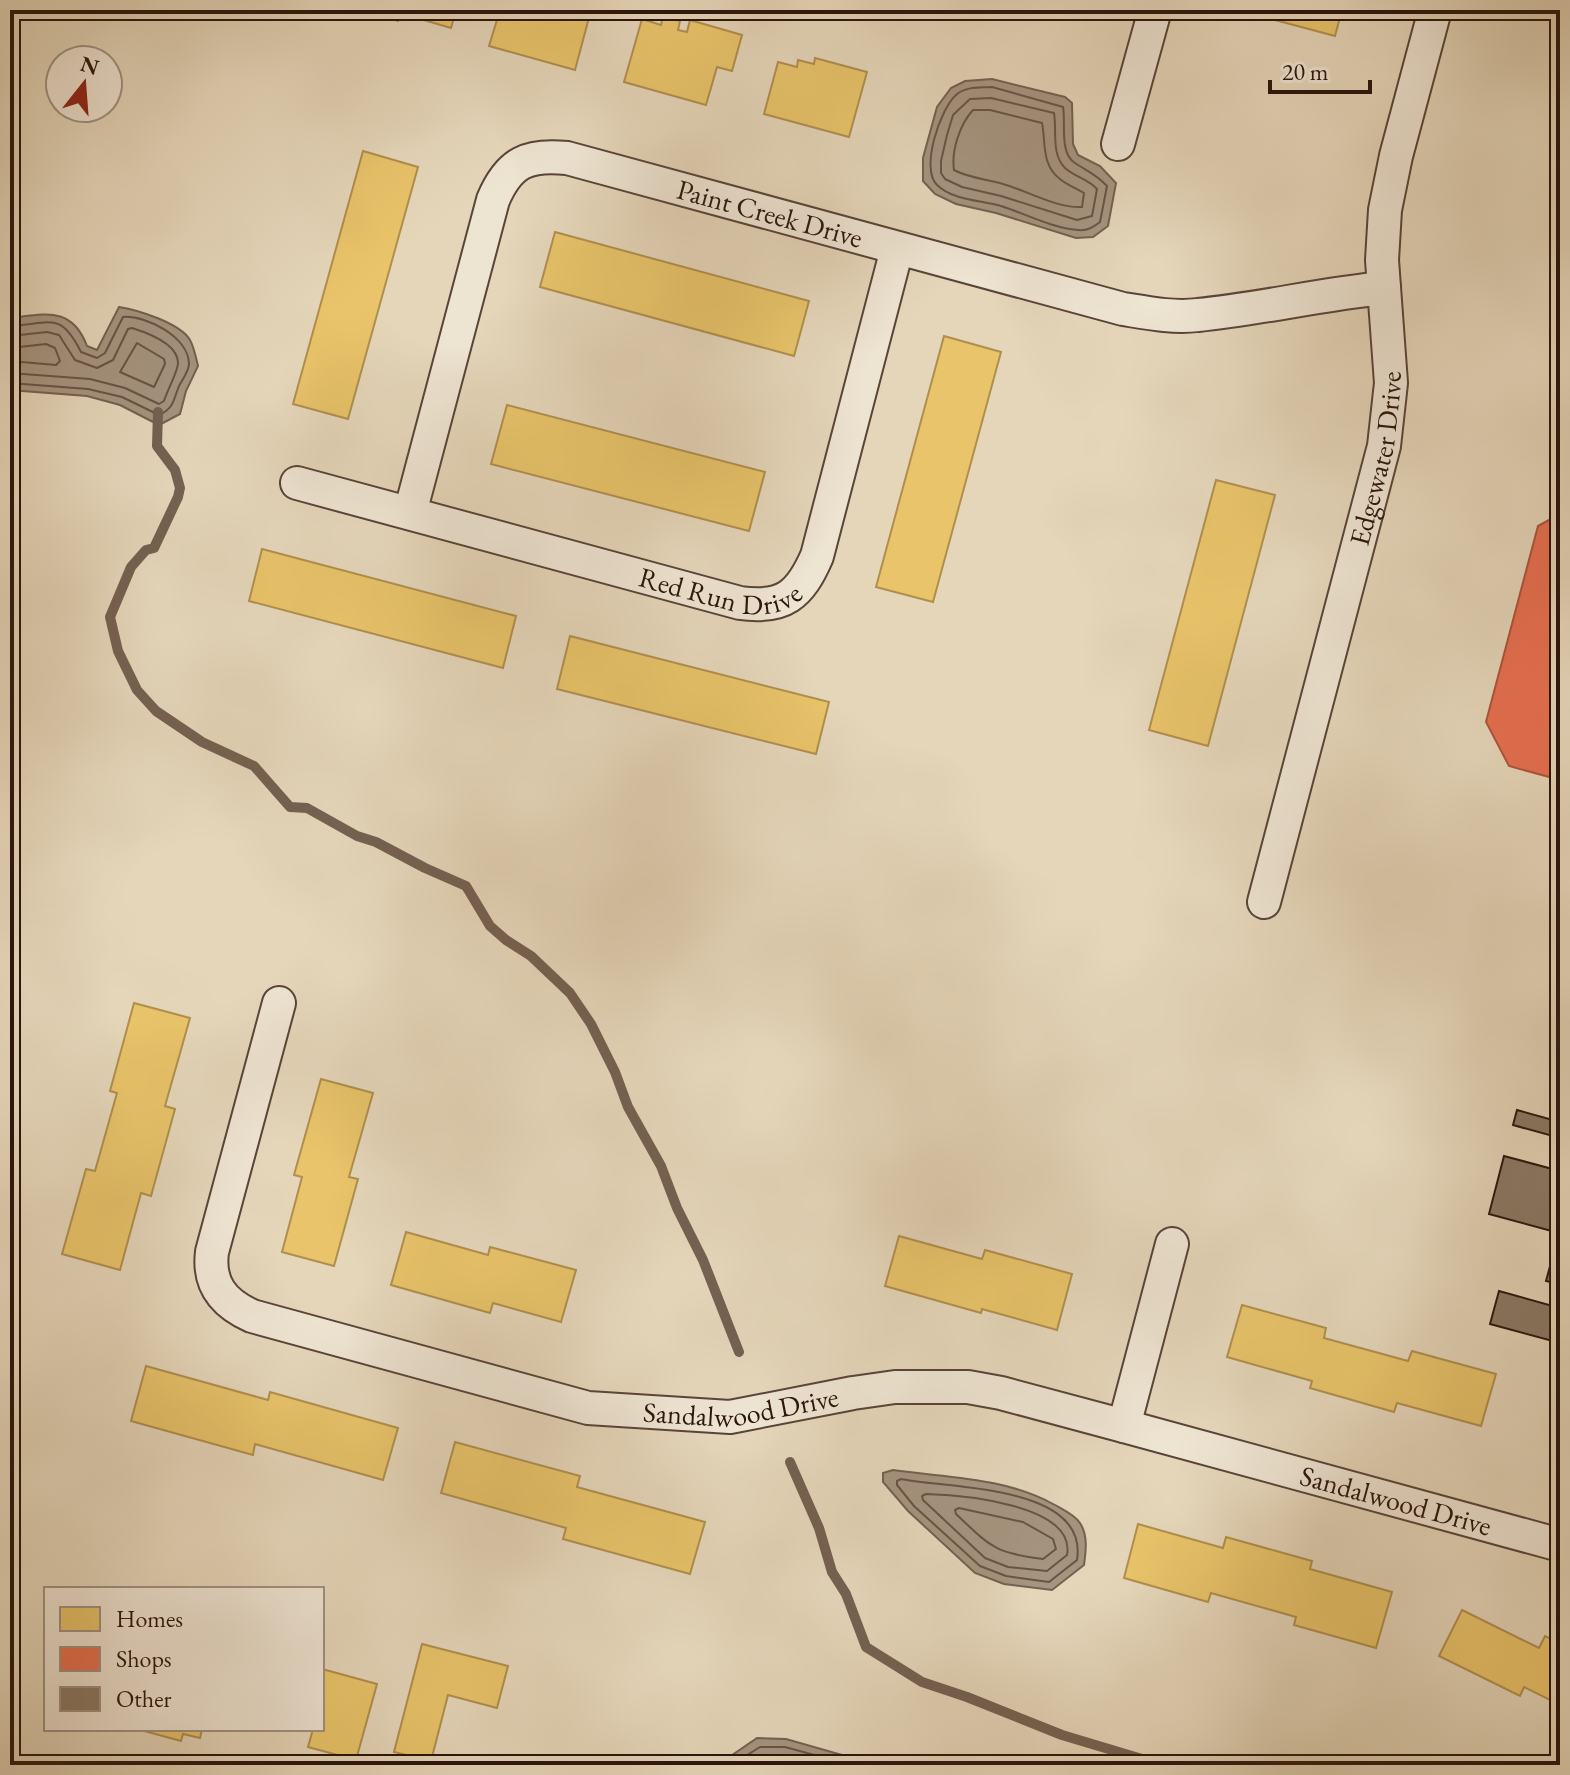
<svg xmlns="http://www.w3.org/2000/svg" width="1570" height="1775" font-family="'EB Garamond',serif">
<style>
.water{fill:#a5947f;stroke:#746151;stroke-width:2}
.homes{fill:#e9c46a;stroke:#b08f4e;stroke-width:2}
.shops{fill:#e76f51;stroke:#ae543c;stroke-width:2}
.lines{fill:none;stroke-linecap:round;stroke-linejoin:round}
.shore{stroke:#685446;stroke-width:2}
.stream{stroke:#746151;stroke-width:10}
.building{fill:#8b7966;stroke:#2a140c;stroke-width:2}
.minor-casing{stroke:#594438;stroke-width:36}
.minor{stroke:#eee4d2;stroke-width:32}
.labels{text-anchor:middle;dominant-baseline:central;stroke-width:8;stroke-linejoin:round;paint-order:stroke}
.street-label{font-size:28px;fill:#2a140c;stroke:#eee4d2}
</style>
<rect width="100%" height="100%" fill="#e5d6ba"/>
<filter id="stains"><feTurbulence type="fractalNoise" baseFrequency=".0025" numOctaves="4"/><feColorMatrix values="0 0 0 0 .2 0 0 0 0 .09 0 0 0 0 .02 0 0 0 .5 -.17"/></filter>
<radialGradient id="worn" r=".72"><stop offset=".6" stop-color="#630" stop-opacity="0"/><stop offset="1" stop-color="#630" stop-opacity=".3"/></radialGradient>
<g class="water">
<path d="M992,79L1065,97L1072,103L1073,144L1078,155L1100,166L1116,183L1108,226L1093,237L1076,238L996,213L956,204L935,194L923,181V158L937,107L951,88L965,81Z"/>
<path d="M119,307C138,310 180,323 190,340C194,347 196,358 198,366L186,391L180,414L159,425L120,405L87,396L10,390V318C46,314 72,306 87,346L97,350Z"/>
<path d="M893,1470C948,1478 1005,1477 1055,1505C1062,1509 1075,1515 1080,1523C1088,1535 1086,1551 1084,1565L1052,1590L1004,1584L975,1573L908,1511L883,1482V1473Z"/>
<path d="M757,1738L786,1739L863,1761H896L898,1765H722L725,1760Z"/>
</g>
<g class="homes">
<path d="M364,10H456L451,28L400,13L398,21Z"/>
<path d="M500,10H591L575,70L489,46Z"/>
<path d="M1278,10H1342L1335,36L1275,20Z"/>
<path d="M663,17L680,21L678,30L687,32L690,20L742,35L732,71L717,67L706,105L624,82L642,19L661,25Z"/>
<path d="M815,58L867,72L849,137L764,114L778,62L797,67L798,60L814,64Z"/>
<path d="M363,151L418,167L348,419L293,404Z"/>
<path d="M555,232L809,301L794,356L540,287Z"/>
<path d="M944,336L1001,352L933,602L876,587Z"/>
<path d="M507,405L765,472L749,531L491,464Z"/>
<path d="M1216,480L1275,495L1208,746L1149,730Z"/>
<path d="M262,549L516,616L503,668L249,601Z"/>
<path d="M570,636L829,702L816,754L557,689Z"/>
<path d="M134,1003L190,1018L165,1106L175,1109L151,1196L141,1193L120,1270L62,1254L86,1169L95,1171L117,1093L110,1091Z"/>
<path d="M321,1079L373,1093L349,1177L358,1179L334,1266L282,1252L302,1177L294,1175Z"/>
<path d="M406,1232L488,1255L490,1247L576,1270L561,1322L493,1303L490,1313L391,1285Z"/>
<path d="M899,1236L982,1259L985,1250L1072,1274L1057,1330L982,1309L981,1313L885,1286Z"/>
<path d="M1242,1305L1326,1328L1324,1338L1408,1361L1412,1351L1496,1374L1481,1426L1397,1403L1394,1412L1310,1388L1312,1381L1227,1357Z"/>
<path d="M146,1366L268,1400L270,1392L398,1428L383,1480L255,1444L253,1455L131,1421Z"/>
<path d="M455,1442L580,1476L577,1487L705,1522L690,1574L563,1539L566,1528L441,1493Z"/>
<path d="M1138,1524L1223,1548L1226,1537L1312,1561L1310,1569L1392,1592L1376,1648L1294,1625L1296,1617L1211,1593L1208,1602L1124,1578Z"/>
<path d="M1462,1610L1539,1648L1545,1636L1560,1643V1705L1524,1687L1520,1696L1439,1656Z"/>
<path d="M422,1644L508,1666L497,1708L448,1695L431,1761L394,1752Z"/>
<path d="M322,1669L377,1684L356,1760L308,1747L313,1729H322Z"/>
<path d="M144,1729H202L200,1738L183,1734L181,1741L144,1731Z"/>
</g>
<path class="shops" d="M1560,514V780L1509,766L1486,722L1538,526Z"/>
<g class="lines">
<g class="shore">
<path d="M992,87L1063,107C1066,123 1059,153 1075,163C1087,171 1097,175 1107,186L1100,222C1093,227 1088,231 1078,230C1052,228 1026,214 1001,206C981,200 954,201 937,185C920,169 940,109 956,95C966,86 980,88 992,87Z"/>
<path d="M991,98L1054,113C1057,131 1051,154 1065,168C1075,177 1088,179 1097,189L1092,216L1077,220L1001,196L962,187L945,179L941,173V161L947,135L953,115L970,99Z"/>
<path d="M990,110L1042,123C1046,142 1041,165 1060,179C1067,185 1076,188 1084,193L1082,207C1055,208 1028,191 1003,184C986,179 969,178 954,170C951,151 960,124 973,110Z"/>
<path d="M10,326C50,324 60,310 81,352L97,358L105,353L123,317C146,315 189,337 189,364C189,371 182,380 179,386C173,401 174,408 159,415L122,397L88,389L10,383"/>
<path d="M10,336L47,332L59,335L75,360L97,368L113,360L128,329L132,328C148,333 178,344 178,363C178,371 167,391 164,401L159,404L125,388L90,379L10,373"/>
<path d="M137,343L164,359L165,364L154,387L120,372Z"/>
<path d="M10,348L46,344L55,348L60,361L56,365L10,361"/>
<path d="M901,1479C948,1489 1089,1484 1077,1560L1049,1582L1006,1576L980,1566L914,1506L897,1485V1481Z"/>
<path d="M926,1494C960,1495 1076,1504 1067,1555L1047,1571L1008,1567L985,1558L923,1500L922,1496Z"/>
<path d="M959,1508L1023,1522L1053,1539L1056,1549L1043,1559C994,1553 991,1547 956,1514L955,1510Z"/>
<path d="M731,1765L760,1747H785L851,1765"/>
</g>
<g class="stream">
<path d="M158,412L157,446L175,470L180,488L178,497L154,548L146,550L131,567L110,617L118,651L137,690L156,711L202,742L254,766L290,807L307,808L357,836L376,842L425,868L466,886L490,926L506,940L531,956L570,993L591,1024L615,1072L628,1107L661,1166L677,1208L703,1260L739,1352"/>
<path d="M790,1462L819,1528L832,1572L846,1594L866,1647L922,1682L967,1697L1062,1735L1162,1765"/>
</g>
</g>
<g class="building">
<path d="M1517,1110L1560,1122V1138L1513,1125Z"/>
<path d="M1504,1156L1560,1171V1284L1546,1281L1559,1233L1489,1214Z"/>
<path d="M1499,1291L1560,1308V1343L1490,1324Z"/>
</g>
<g class="lines">
<defs>
<g id="minor">
<path d="M1118,144L1155,10"/>
<path id="s1" d="M297,483L740,603C784,609 800,595 817,556L897,249"/>
<path id="s2" d="M410,513L493,200C509,162 528,154 567,158L1123,309C1148,313 1173,318 1198,315C1260,309 1321,294 1384,288"/>
<path id="s3" d="M1264,902L1384,446L1391,383L1382,260L1385,210L1396,156L1435,10"/>
<path id="s4" d="M279,1003L212,1252C208,1284 223,1303 252,1316L588,1408L730,1417L853,1393L895,1387H968L1001,1393L1124,1426L1560,1545"/>
<path d="M1124,1426L1172,1244"/>
</g>
</defs>
<use href="#minor" class="minor-casing"/>
<use href="#minor" class="minor"/>
</g>
<g class="labels">
<g class="street-label">
<text stroke="none"><textPath href="#s2" startOffset="628">Paint Creek Drive</textPath></text>
<text stroke="none"><textPath href="#s3" startOffset="458">Edgewater Drive</textPath></text>
<text stroke="none"><textPath href="#s1" startOffset="438">Red Run Drive</textPath></text>
<text stroke="none"><textPath href="#s4" startOffset="842">Sandalwood Drive</textPath></text>
<text stroke="none"><textPath href="#s4" startOffset="1514">Sandalwood Drive</textPath></text>
</g>
</g>
<rect width="1570" height="1775" fill="none" stroke="#e5d6ba" stroke-width="40"/>
<rect x="12" y="12" width="1546" height="1751" fill="none" stroke="#2a140c" stroke-width="4"/>
<rect x="20" y="20" width="1530" height="1735" fill="none" stroke="#2a140c" stroke-width="2"/>
<rect x="44" y="1587" width="280" height="144" fill="#eee4d2" stroke="#a09183" stroke-width="2"/>
<rect x="60" y="1607" width="40" height="24" fill="#e9c46a" stroke="#a09183" stroke-width="2"/>
<text x="116" y="1627" font-size="24" fill="#2a140c">Homes</text>
<rect x="60" y="1647" width="40" height="24" fill="#e76f51" stroke="#a09183" stroke-width="2"/>
<text x="116" y="1667" font-size="24" fill="#2a140c">Shops</text>
<rect x="60" y="1687" width="40" height="24" fill="#8b7966" stroke="#a09183" stroke-width="2"/>
<text x="116" y="1707" font-size="24" fill="#2a140c">Other</text>
<g transform="translate(84 84) rotate(17)"><circle r="38" fill="#eee4d2" stroke="#a09183" stroke-width="2"/>
<path d="M0-6L14 30L0 20L-14 30Z" fill="#8f2418"/>
<text y="-12" font-size="22" font-weight="bold" text-anchor="middle" fill="#2a140c">N</text>
</g>
<path d="M1270 80v12h100v-12" fill="none" stroke="#2a140c" stroke-width="4"/>
<text x="1282" y="80" font-size="24" fill="#2a140c" stroke="#eee4d2" stroke-width="6" paint-order="stroke">20 m</text>
<rect width="100%" height="100%" filter="url(#stains)"/>
<rect width="100%" height="100%" fill="url(#worn)"/>
</svg>
